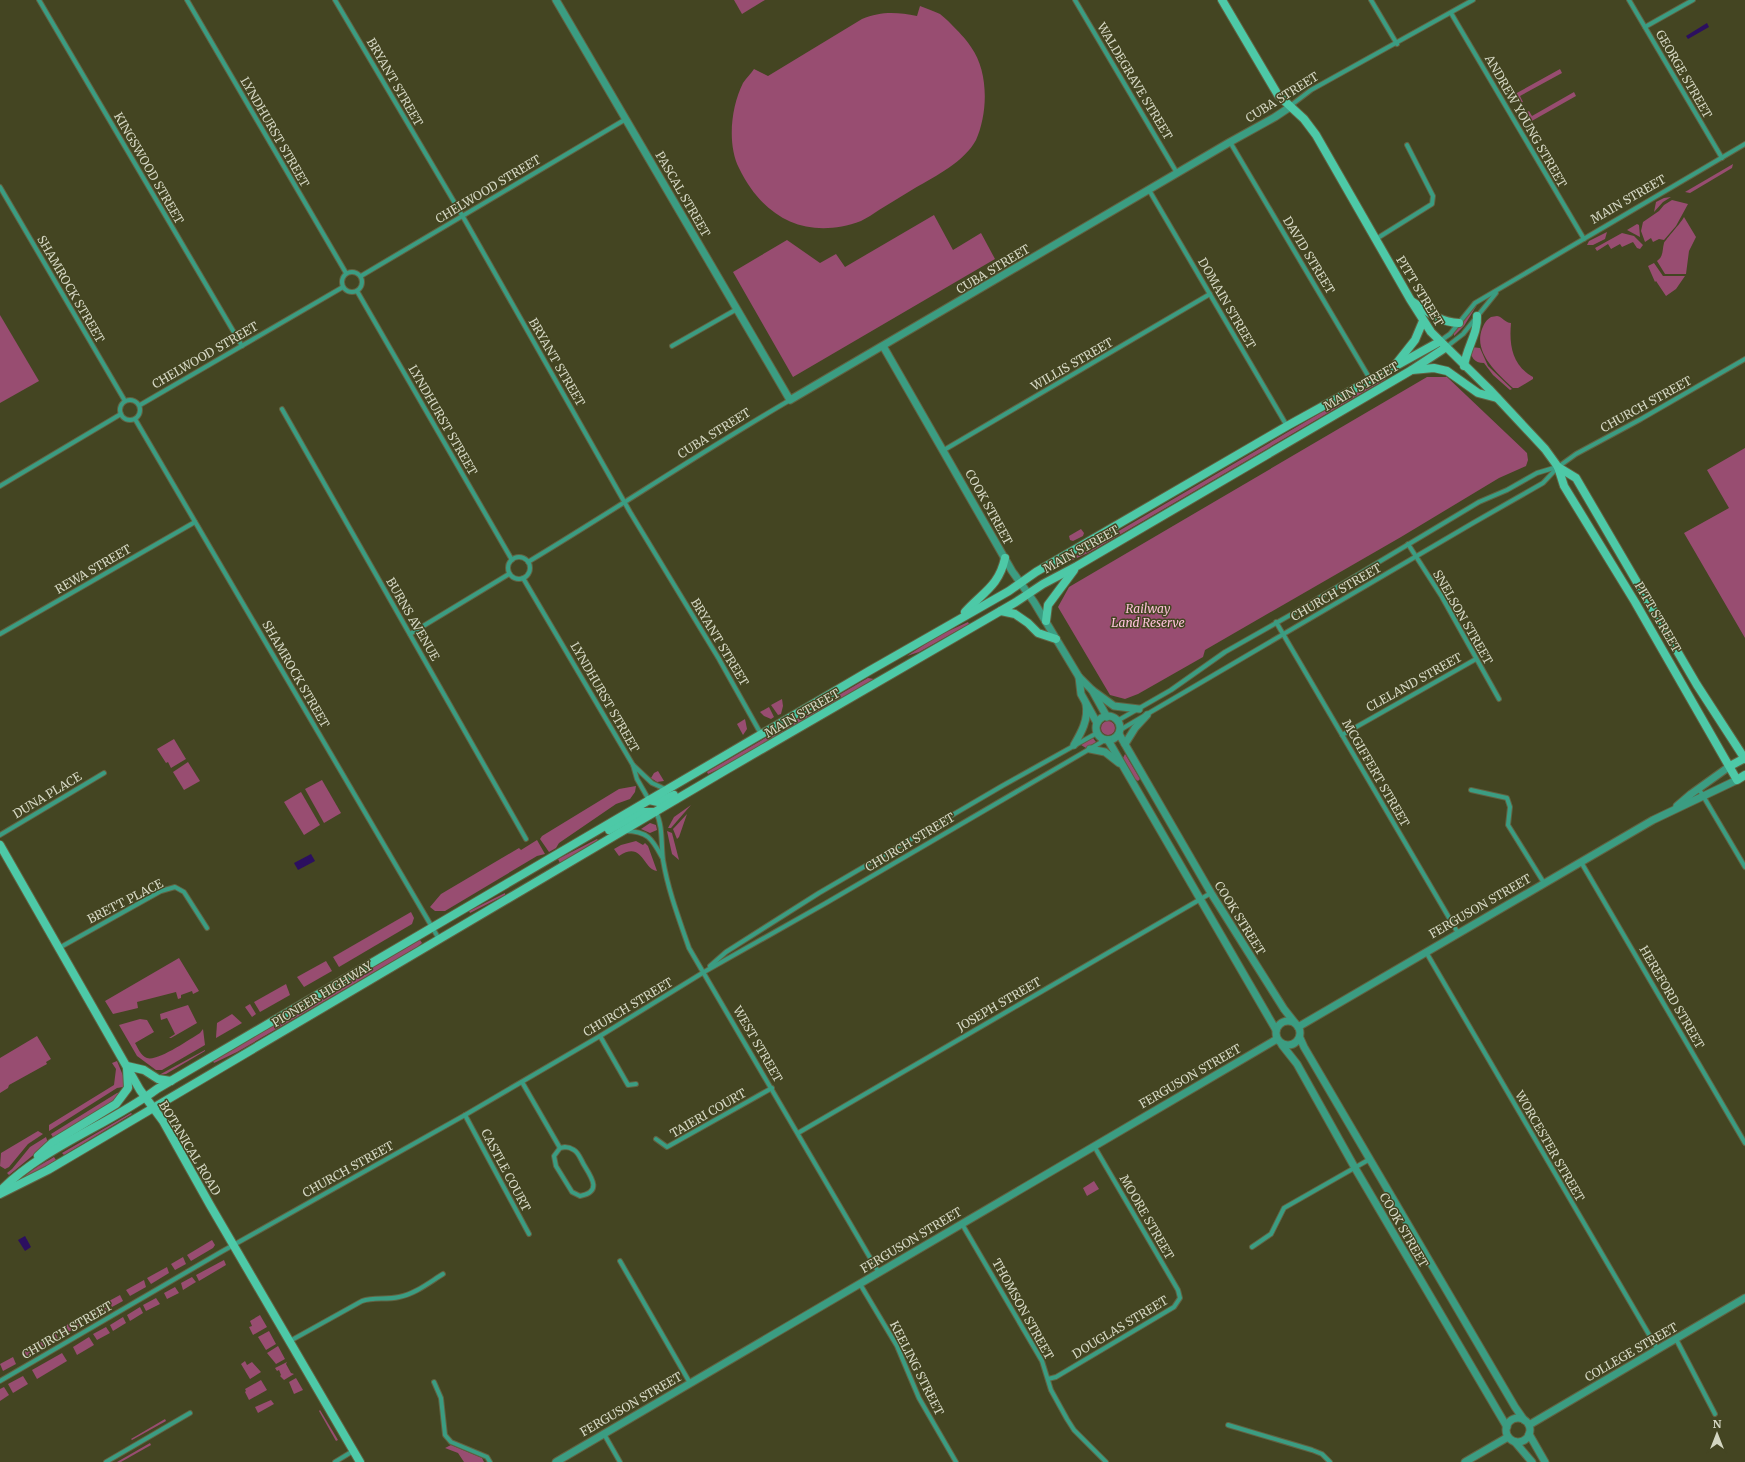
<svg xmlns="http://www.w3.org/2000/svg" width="1745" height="1462" font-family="Merriweather,serif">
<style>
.green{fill:#984d71}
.water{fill:#2c0f60}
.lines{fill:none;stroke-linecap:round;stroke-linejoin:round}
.minor-casing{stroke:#616242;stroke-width:6}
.tertiary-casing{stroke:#616242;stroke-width:9}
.secondary-casing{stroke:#616242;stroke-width:10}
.minor{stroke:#3b9d82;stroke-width:4}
.tertiary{stroke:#3b9d82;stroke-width:7}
.secondary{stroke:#4dc9a7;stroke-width:8}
.labels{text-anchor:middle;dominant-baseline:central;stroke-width:3;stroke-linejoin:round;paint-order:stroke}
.street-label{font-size:12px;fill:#d4d6c2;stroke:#444522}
.park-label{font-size:12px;font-style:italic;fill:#ffc2dc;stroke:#444522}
</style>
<rect width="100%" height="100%" fill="#444522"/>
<g class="green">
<path d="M734,0H765L742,14Z"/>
<path d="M920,6C927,9 934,11 940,14C944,17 948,21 951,24C958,31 966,39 971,47C989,72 988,113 976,140C964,162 936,176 915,188C903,195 891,203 879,210C873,214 867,218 861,221C807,241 763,218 739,168C727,144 731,107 743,83C746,78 751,74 754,69L768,76L862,19C881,11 897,12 917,16Z"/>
<path d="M1560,69L1562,73L1520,96L1523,102L1520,103L1515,94Z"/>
<path d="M1574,92L1576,96L1530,122L1525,113L1529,111L1532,116Z"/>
<path d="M1733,164L1732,168L1690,193L1685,192Z"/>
<path d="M1671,197L1663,202L1654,212L1656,202L1664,198Z"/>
<path d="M1672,200L1688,204L1676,226L1664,240L1659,239L1653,242L1651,238L1645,242L1641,231L1643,222L1659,211L1664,205Z"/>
<path d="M934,215L953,250L981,233L995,259L793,377L733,272L787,240L820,263L836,254L845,267Z"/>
<path d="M1684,217L1696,237L1689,251L1686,274H1665L1657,261C1664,256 1662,250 1664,243C1666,239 1681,223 1684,217Z"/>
<path d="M1637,224L1639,225L1640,237L1627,230Z"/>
<path d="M1607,232L1605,239L1593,245H1587L1589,241Z"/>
<path d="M1622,233L1634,236L1643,245L1640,249L1637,248L1633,242L1622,247L1620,244L1611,249L1608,244L1597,251L1595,248Z"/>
<path d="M1654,263L1663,276H1685L1676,289L1666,296L1656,281L1655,282L1648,266Z"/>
<path d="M1477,305L1464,326L1454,336V333Z"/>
<path d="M0,315L39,381L0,403Z"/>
<path d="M1497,316C1503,317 1505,323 1511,323C1509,345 1512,365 1533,377V379L1518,388H1513C1498,374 1473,353 1482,329C1484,324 1486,320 1491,317Z"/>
<path d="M1471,347L1480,348L1488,366L1512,389L1510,390L1493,375L1484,363C1474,363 1470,357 1471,347Z"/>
<path d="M1385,377L1386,379L1090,552L1064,564V563L1365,387Z"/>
<path d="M1427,377H1447L1527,453L1528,460L1526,466L1499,478L1401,537L1205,650L1203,657L1138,694L1125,699L1110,695L1058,607L1069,587Z"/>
<path d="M1745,448V638L1684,533L1729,508L1707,470Z"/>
<path d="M1081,529L1084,533L1083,536L1073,541L1070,540L1069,536Z"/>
<path d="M968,622L969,624L919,652L907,656L938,636Z"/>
<path d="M868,678L874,679L786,730L784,727Z"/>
<path d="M782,699L783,706L781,714L778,715L771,705Z"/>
<path d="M769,707L774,717L771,719L764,716L760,712Z"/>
<path d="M745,719L747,729L743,735L737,724Z"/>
<circle cx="1108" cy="728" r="7"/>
<path d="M781,729L783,732L731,763L708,774L707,772Z"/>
<path d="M1093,738L1096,742L1086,748L1081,745Z"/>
<path d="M174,739L186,759L171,768L168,762L166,763L157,749Z"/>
<path d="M1125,754L1140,779L1138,781L1135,779L1123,758Z"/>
<path d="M188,762L200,781L184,790L173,772Z"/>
<path d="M658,771L664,781L657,782L651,778L654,773Z"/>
<path d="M322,780L341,813L324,823L305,789Z"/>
<path d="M636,786L635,792L630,799L616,804L559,843L556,848L549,852L540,839L542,836L619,789Z"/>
<path d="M301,792L320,825L304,835L284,802Z"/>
<path d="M691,805L671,828H668L674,817Z"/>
<path d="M687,814L679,837L677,839L673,829Z"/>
<path d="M650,823L656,825L657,830L650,833L641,829Z"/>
<path d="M667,831L672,833L679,860L672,854Z"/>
<path d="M597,839L598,840L560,863L558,859Z"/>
<path d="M537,840L545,854L537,856L445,911H435L430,907L441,894L519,848L521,850Z"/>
<path d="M636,841L643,845L645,843L648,846L657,871C643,870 643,840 619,856L614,849L621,845Z"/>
<path d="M505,893V895L470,913L469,911Z"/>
<path d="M411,912L414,918L412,924L339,967L333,957Z"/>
<path d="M420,940L422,943L417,947L237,1052L214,1063L213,1061Z"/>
<path d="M179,958L199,991L193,994L192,991L181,995V998L178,999L176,992L137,1002L138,1008L113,1014L105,1001Z"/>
<path d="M326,961L332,971L304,987L297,977Z"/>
<path d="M286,984L290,995L260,1012L254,1002Z"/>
<path d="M250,1004L256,1014L252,1017L245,1007Z"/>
<path d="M188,1005L197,1023L171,1038H169L175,1034L167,1018L161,1020L160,1014Z"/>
<path d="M232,1014L242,1023L216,1038L217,1023Z"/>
<path d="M140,1019L147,1020L154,1032L135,1043C138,1048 141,1056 147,1058C157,1062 190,1039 200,1033L203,1029L205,1045L162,1070H156L137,1056L119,1025Z"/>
<path d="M37,1036L51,1059L46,1062L47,1064L9,1085L8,1088L0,1093V1058Z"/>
<path d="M205,1050V1051L166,1074L159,1075Z"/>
<path d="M117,1061L124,1078L123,1087L117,1088L49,1131V1125L114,1085L116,1069L112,1063Z"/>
<path d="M121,1092L113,1103L54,1139L51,1134L117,1093Z"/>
<path d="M131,1113L132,1114L64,1155L62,1153Z"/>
<path d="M38,1131L43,1134L28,1144L9,1167L5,1169L0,1166L1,1153Z"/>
<path d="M46,1137L48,1143L9,1175L7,1173L12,1169L30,1147Z"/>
<path d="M54,1157L56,1160L22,1181C24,1173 46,1162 54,1157Z"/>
<path d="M1094,1181L1099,1189L1087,1196L1083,1188Z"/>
<path d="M212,1240L215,1245L213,1248L191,1261L187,1255Z"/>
<path d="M183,1257L186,1264L175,1270L171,1264Z"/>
<path d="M224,1260L226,1265L199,1281L196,1275Z"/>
<path d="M167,1267L169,1273L151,1284L147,1278Z"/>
<path d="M192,1277L196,1282L183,1290L181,1283Z"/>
<path d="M144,1280L146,1287L130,1296L126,1290Z"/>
<path d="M175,1287L179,1293L167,1299L164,1293Z"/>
<path d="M120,1295L123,1301L112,1307L109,1301Z"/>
<path d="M156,1298L160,1304L146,1311L143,1305Z"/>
<path d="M105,1303L108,1309L91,1319L88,1313Z"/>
<path d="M140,1307L143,1313L130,1321L127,1315Z"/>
<path d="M260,1315L267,1327L253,1335L249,1327L252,1326L250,1321Z"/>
<path d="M123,1317L126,1323L113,1331L110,1325Z"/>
<path d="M79,1318L82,1324L62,1336L58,1330Z"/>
<path d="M106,1327L110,1333L97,1340L93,1334Z"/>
<path d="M269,1331L276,1344L266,1350L258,1337Z"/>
<path d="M55,1332L58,1339L43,1347L39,1342Z"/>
<path d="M89,1337L94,1345L77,1355L73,1347Z"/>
<path d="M35,1344L38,1351L25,1358L21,1352Z"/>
<path d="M278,1346L285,1359L276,1364L267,1353Z"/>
<path d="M62,1353L67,1361L37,1379L32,1370Z"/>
<path d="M13,1357L16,1364L3,1371L0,1364Z"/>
<path d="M245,1361L247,1365L252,1362L261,1372L250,1379L241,1364Z"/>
<path d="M287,1362L286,1364L291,1373L294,1374L284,1380L280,1376L281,1375L279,1370L277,1371L275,1368Z"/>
<path d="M23,1376L28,1384L13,1393L8,1384Z"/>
<path d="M296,1378L303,1390L294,1394L289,1382Z"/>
<path d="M261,1380L267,1390L249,1400L245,1392L246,1391L245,1389Z"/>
<path d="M4,1387L9,1395L0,1401V1389Z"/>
<path d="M271,1400L274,1404L258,1413L255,1407Z"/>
<path d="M320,1410L338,1440L336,1441L319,1411Z"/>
<path d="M165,1419L166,1421L132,1440L131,1439Z"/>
<path d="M150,1443L151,1445L121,1462H117Z"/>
<path d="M451,1445L482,1458L484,1462H464L458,1453L445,1448Z"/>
</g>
<g class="water">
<path d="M1707,23L1709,27L1688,39L1686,36Z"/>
<path d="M311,854L315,861L298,870L294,863Z"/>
<path d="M25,1236L31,1247L25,1251L18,1240Z"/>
</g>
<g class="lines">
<defs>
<g id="minor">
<path d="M39,0L242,346"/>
<path d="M187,0L346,273"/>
<path d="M335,0L466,222L630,512L719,659L761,734"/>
<path d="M1075,0L1177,173"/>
<path d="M1371,0L1397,44"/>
<path d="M1629,0L1722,158"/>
<path d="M1451,13L1584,239"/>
<path d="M1645,27L1693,0"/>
<path d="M1290,106L1311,90L1473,0"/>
<path d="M1230,142L1370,379"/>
<path d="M0,187L125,401"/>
<path d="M1149,190L1287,426"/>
<path d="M1376,239L1432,204L1433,196L1407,145"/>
<circle cx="352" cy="282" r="10"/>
<path d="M361,276L626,119"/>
<path d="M357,291L512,560"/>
<path d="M1440,341L1450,334L1475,303L1745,144"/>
<path d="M672,346L737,309"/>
<path d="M1445,348L1463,334L1496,293"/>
<circle cx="130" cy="410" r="10"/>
<path d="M140,405L343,287"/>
<path d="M282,409L526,839"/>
<path d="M135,419L439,939"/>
<path d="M944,450L1210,294"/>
<path d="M0,486L121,414"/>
<path d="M1408,544L1442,597L1499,699"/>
<circle cx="519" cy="568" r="11"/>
<path d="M528,562C616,509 701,452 790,400"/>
<path d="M523,578L633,765L652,783L665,789"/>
<path d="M1276,622L1458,933"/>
<path d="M0,634L195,522"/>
<path d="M410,634L509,574"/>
<path d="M1117,721L1171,690L1225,652L1292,614L1479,502L1507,490L1537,473L1557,467"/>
<path d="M1120,730L1473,523L1543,483L1558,467L1576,454L1641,419L1745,359"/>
<path d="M1342,735L1476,659"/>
<path d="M633,765L637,779L649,800"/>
<path d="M1699,789L1745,867"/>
<path d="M1471,790L1507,798L1510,807L1508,825L1544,883"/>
<path d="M656,812C663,826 661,844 663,860C668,890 679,919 689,948L879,1273"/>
<path d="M625,831C648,831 652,839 662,857"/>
<path d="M0,835L104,773"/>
<path d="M1581,862L1745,1143"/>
<path d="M59,948L161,891L175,887L184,892L207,928"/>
<path d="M1426,952L1658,1350"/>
<path d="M710,966L726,952L819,893L1002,786L1097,733"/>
<path d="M600,1036L628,1085L636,1084"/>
<path d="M522,1082L560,1148"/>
<path d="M465,1115L529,1234"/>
<path d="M798,1133L1211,893"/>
<path d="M656,1139L667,1147L772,1088"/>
<path d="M565,1147C568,1147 571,1148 574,1150C579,1153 581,1160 584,1165C592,1178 602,1192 580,1196L572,1192L556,1166L554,1156L560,1148Z"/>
<path d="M962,1224L1042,1361L1051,1390L1067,1419L1074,1430L1106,1462"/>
<path d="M1252,1247L1271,1234L1284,1208L1370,1159"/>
<path d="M620,1261L690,1383"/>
<path d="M860,1284L897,1346L919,1398L956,1462"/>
<path d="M1676,1339L1715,1414"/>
<path d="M290,1341L362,1301C374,1297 386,1300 399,1297C415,1294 430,1282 443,1274"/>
<path d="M1048,1379L1056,1377L1174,1307L1180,1298L1178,1290L1094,1146"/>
<path d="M0,1381L221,1252L465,1115L600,1036L704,972L826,903L1105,740"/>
<path d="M434,1382L441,1398L445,1435L451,1442L487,1457L490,1462"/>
<path d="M1228,1425L1312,1450L1322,1454L1330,1462"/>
<path d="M604,1434L620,1462"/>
<path d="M106,1462L190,1413"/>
<path d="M335,1462L353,1451"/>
</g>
<g id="tertiary">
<path d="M556,0L790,400L1230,142L1275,117L1290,107"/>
<path d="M883,346L1012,571L1034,602L1079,677L1092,690L1107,717"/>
<path d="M1079,677L1081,694L1097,723"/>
<path d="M1092,690L1114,706L1139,709"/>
<circle cx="1108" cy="728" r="12"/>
<path d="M1119,734L1211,893L1284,1009L1295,1023"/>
<path d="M1108,740L1276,1030"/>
<path d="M1125,744L1135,728L1147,715"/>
<path d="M1074,745C1081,733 1089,719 1086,704"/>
<path d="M1090,749L1105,752L1119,763"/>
<path d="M1677,806L1691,794L1730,766"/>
<circle cx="1288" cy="1033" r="12"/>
<path d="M1298,1027L1653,820L1737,780"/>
<path d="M1300,1038L1304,1047L1515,1407L1524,1420"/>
<path d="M1282,1045L1297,1064L1355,1168L1507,1427"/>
<circle cx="1518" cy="1430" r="12"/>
<path d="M1529,1425L1745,1298"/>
<path d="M1529,1434L1545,1462"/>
<path d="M1515,1442L1532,1462"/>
<path d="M556,1462L1277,1039"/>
<path d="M1465,1462L1508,1437"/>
</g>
<g id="secondary">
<path d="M1222,0L1278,95L1304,119L1316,135L1410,299L1431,332L1489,389L1545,449L1558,467L1564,486L1635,602L1737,780L1745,775"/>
<path d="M1413,302C1429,313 1440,322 1459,323"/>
<path d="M1396,364L1415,340L1423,321"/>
<path d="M1464,366C1467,346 1478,334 1477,316"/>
<path d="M1412,370L1434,368L1447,371L1478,393L1497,398"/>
<path d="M1558,467L1576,478L1697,685L1745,759"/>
<path d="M1001,611L1015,614L1028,623L1038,633L1056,639"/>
<path d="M965,612C983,592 999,586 1005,558"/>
<path d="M1046,621L1048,605L1074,570"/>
<path d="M1730,766L1745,758"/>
<path d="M649,800L658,802L674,795"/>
<path d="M609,830L641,812H655"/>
<path d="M0,845L140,1090L163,1121L210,1205L360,1462"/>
<path d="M127,1066L144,1070L158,1079L171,1081"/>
<path d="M38,1156L52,1143L116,1104L128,1088L127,1068"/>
<path d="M0,1191C45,1146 107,1126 157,1089L869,671L1009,591L1036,572L1287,426L1439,342"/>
<path d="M0,1194L48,1170L726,770L1016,602L1043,584L1077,566L1410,371L1445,348"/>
</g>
</defs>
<use href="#minor" class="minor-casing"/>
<use href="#tertiary" class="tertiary-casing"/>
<use href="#secondary" class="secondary-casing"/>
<use href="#minor" class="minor"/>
<use href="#tertiary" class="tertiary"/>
<use href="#secondary" class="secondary"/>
</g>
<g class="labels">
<g class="street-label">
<text transform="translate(1684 74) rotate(60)">GEORGE STREET</text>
<text transform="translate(1135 81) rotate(59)">WALDEGRAVE STREET</text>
<text transform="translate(395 82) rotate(60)">BRYANT STREET</text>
<text transform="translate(1282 97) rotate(-32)">CUBA STREET</text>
<text transform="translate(1526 121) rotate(60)">ANDREW YOUNG STREET</text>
<text transform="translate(275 132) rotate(60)">LYNDHURST STREET</text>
<text transform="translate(149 168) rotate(60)">KINGSWOOD STREET</text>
<text transform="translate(488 189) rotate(-31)">CHELWOOD STREET</text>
<text transform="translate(683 194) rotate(60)">PASCAL STREET</text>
<text transform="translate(1628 199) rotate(-30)">MAIN STREET</text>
<text transform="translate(1309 255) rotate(59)">DAVID STREET</text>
<text transform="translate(993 269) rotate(-31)">CUBA STREET</text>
<text transform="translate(71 289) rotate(60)">SHAMROCK STREET</text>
<text transform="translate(1420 291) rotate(59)">PITT STREET</text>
<text transform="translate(1227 303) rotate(60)">DOMAIN STREET</text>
<text transform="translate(205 355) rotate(-30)">CHELWOOD STREET</text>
<text transform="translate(557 362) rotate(60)">BRYANT STREET</text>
<text transform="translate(1072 364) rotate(-30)">WILLIS STREET</text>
<text transform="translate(1361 386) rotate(-30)">MAIN STREET</text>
<text transform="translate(1646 404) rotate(-29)">CHURCH STREET</text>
<text transform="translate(443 420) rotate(60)">LYNDHURST STREET</text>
<text transform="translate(714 433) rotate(-32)">CUBA STREET</text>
<text transform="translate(989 507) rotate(61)">COOK STREET</text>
<text transform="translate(1081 549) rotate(-29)">MAIN STREET</text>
<text transform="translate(93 569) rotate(-30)">REWA STREET</text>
<text transform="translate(1336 592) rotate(-30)">CHURCH STREET</text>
<text transform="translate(1463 617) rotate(60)">SNELSON STREET</text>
<text transform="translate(1658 617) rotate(60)">PITT STREET</text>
<text transform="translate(413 619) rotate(60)">BURNS AVENUE</text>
<text transform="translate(720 642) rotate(59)">BRYANT STREET</text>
<text transform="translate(296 674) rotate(60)">SHAMROCK STREET</text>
<text transform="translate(1414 682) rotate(-29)">CLELAND STREET</text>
<text transform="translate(605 697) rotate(60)">LYNDHURST STREET</text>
<text transform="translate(802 713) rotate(-30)">MAIN STREET</text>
<text transform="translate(1376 773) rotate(60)">MCGIFFERT STREET</text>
<text transform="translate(47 795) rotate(-31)">DUNA PLACE</text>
<text transform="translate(910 842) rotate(-31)">CHURCH STREET</text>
<text transform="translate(125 901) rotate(-27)">BRETT PLACE</text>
<text transform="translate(1480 906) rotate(-30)">FERGUSON STREET</text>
<text transform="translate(1240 918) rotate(58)">COOK STREET</text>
<text transform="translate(322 994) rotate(-31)">PIONEER HIGHWAY</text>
<text transform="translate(1672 997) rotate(60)">HEREFORD STREET</text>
<text transform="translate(999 1004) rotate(-30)">JOSEPH STREET</text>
<text transform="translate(628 1007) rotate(-31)">CHURCH STREET</text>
<text transform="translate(758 1044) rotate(60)">WEST STREET</text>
<text transform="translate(1190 1076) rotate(-30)">FERGUSON STREET</text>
<text transform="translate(708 1113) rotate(-30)">TAIERI COURT</text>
<text transform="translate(1550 1146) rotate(60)">WORCESTER STREET</text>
<text transform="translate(190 1148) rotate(59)">BOTANICAL ROAD</text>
<text transform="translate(348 1169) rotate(-29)">CHURCH STREET</text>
<text transform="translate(506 1170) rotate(62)">CASTLE COURT</text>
<text transform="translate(1147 1217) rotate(60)">MOORE STREET</text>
<text transform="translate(1404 1230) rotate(60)">COOK STREET</text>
<text transform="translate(911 1240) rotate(-31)">FERGUSON STREET</text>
<text transform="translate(1023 1309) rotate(61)">THOMSON STREET</text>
<text transform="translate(1120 1327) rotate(-31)">DOUGLAS STREET</text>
<text transform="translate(67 1330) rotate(-30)">CHURCH STREET</text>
<text transform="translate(1631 1352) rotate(-30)">COLLEGE STREET</text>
<text transform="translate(917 1368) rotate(63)">KEELING STREET</text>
<text transform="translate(631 1404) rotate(-30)">FERGUSON STREET</text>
</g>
<g class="park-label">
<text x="1148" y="608">Railway<tspan x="1148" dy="14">Land Reserve</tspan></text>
</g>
</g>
<g transform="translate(1717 1434)" stroke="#444522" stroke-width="3" paint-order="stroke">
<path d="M0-3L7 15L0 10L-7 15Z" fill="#d4d6c2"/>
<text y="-6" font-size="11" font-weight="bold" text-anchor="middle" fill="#d4d6c2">N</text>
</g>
</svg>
